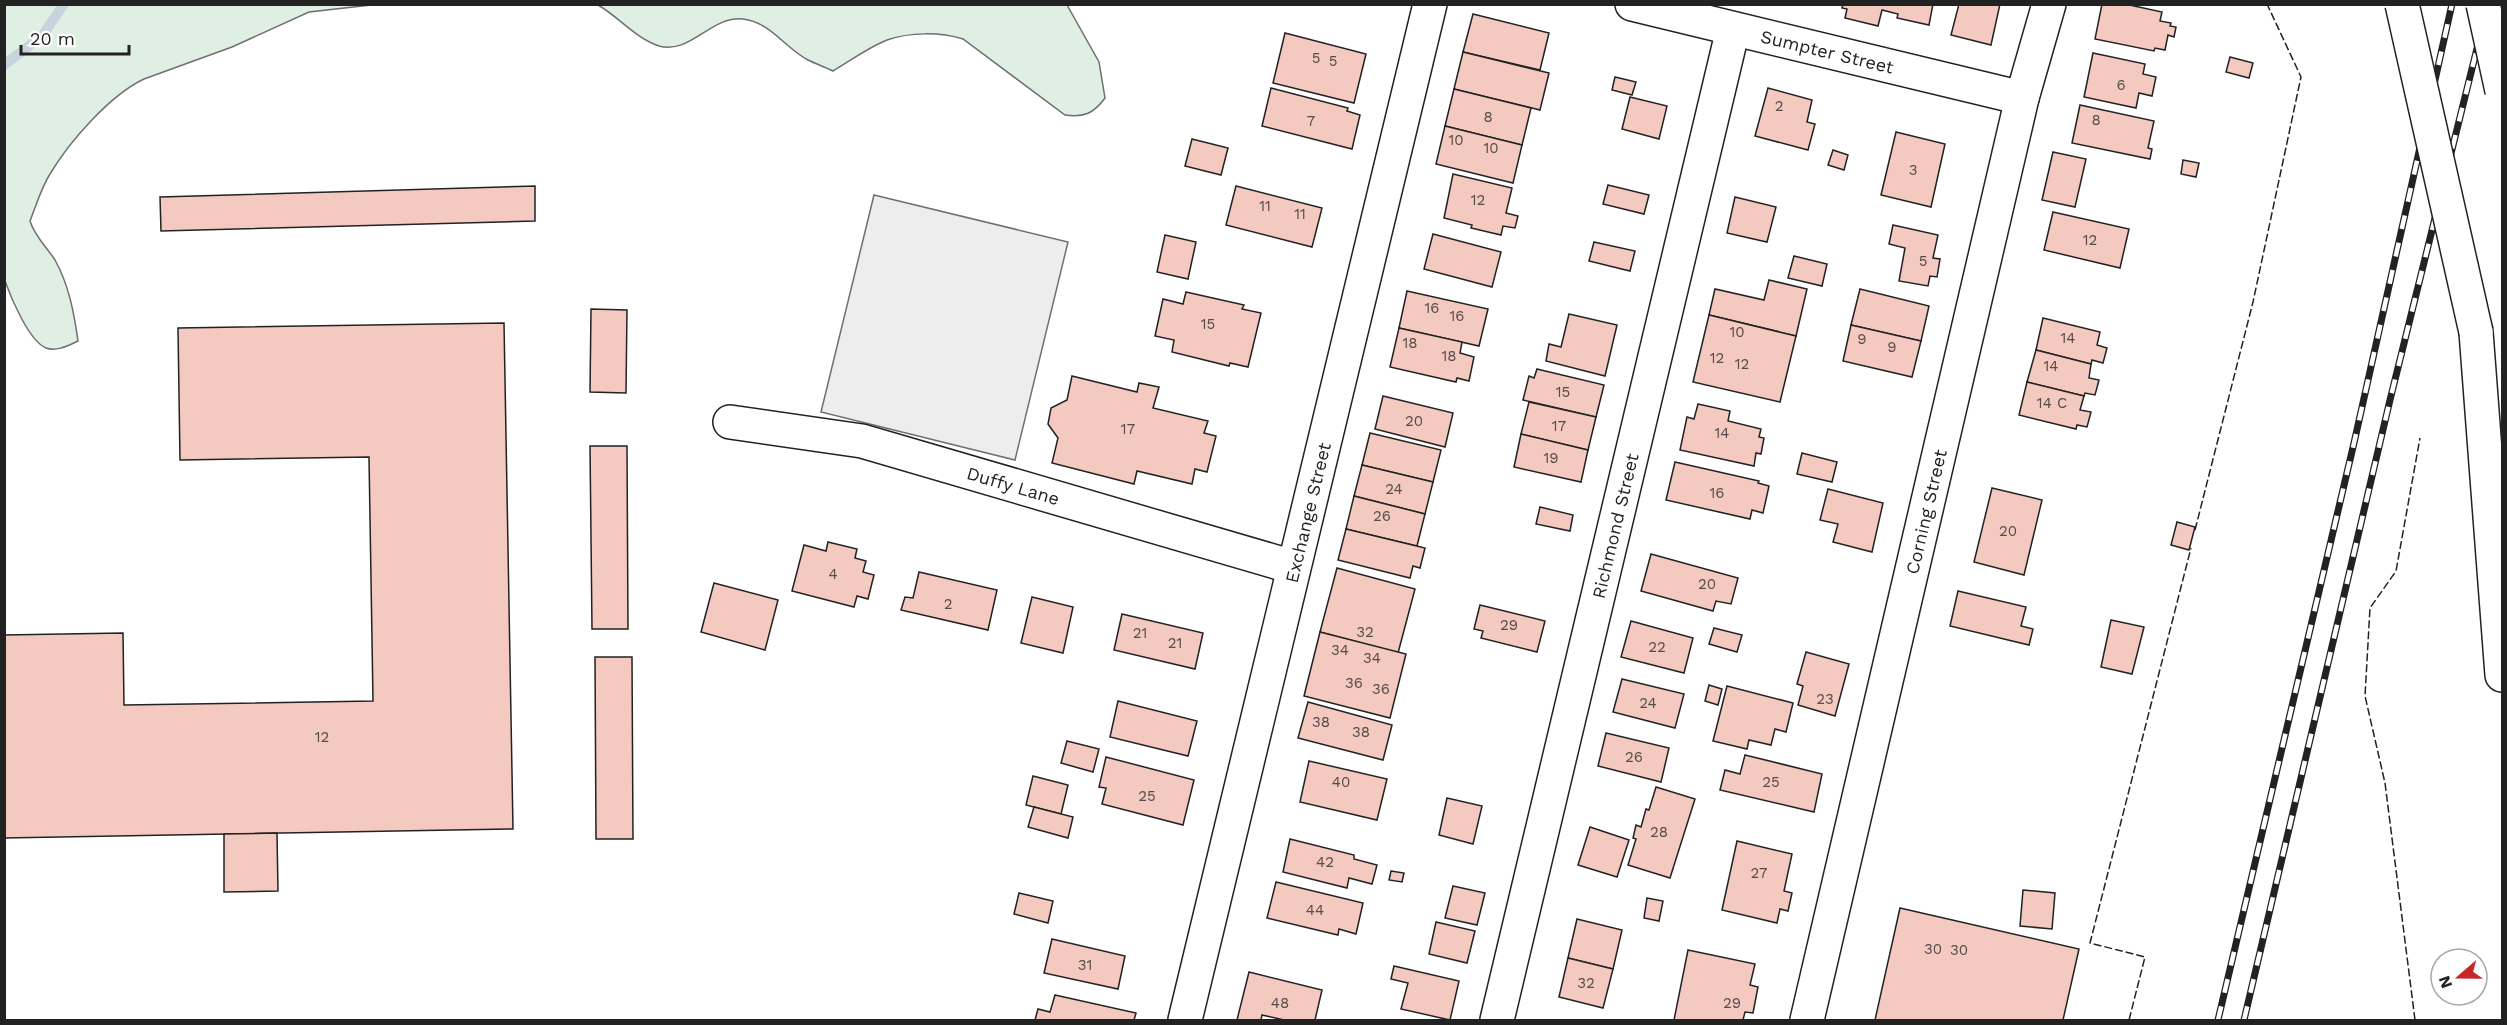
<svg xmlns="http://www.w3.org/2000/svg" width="2507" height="1025" font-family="'Work Sans',sans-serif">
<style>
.green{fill:#e0efe3;stroke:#6f6f6f;stroke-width:1.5}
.parking{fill:#ededed;stroke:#6f6f6f;stroke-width:1.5}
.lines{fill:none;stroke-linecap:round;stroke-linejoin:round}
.stream{stroke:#c7d3dd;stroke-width:10}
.building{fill:#f3c9c0;stroke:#222;stroke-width:1.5}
.minor-casing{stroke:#222;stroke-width:36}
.motorway-casing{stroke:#222;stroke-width:36}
.minor{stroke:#fff;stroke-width:33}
.motorway{stroke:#fff;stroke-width:33}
.rail-casing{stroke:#222;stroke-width:7}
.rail{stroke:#fff;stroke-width:4.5;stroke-dasharray:14;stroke-linecap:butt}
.motorway-bridge-casing{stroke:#222;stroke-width:36;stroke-linecap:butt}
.motorway-bridge{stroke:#fff;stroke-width:33}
.fence{stroke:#222;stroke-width:1.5;stroke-dasharray:8 3;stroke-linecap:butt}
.labels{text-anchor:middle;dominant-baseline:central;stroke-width:4.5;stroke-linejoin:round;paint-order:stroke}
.number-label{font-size:15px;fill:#564c4a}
.street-label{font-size:18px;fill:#222;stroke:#fff}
</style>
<rect width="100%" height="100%" fill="#fff"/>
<g class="green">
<path d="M5,4H371V5L309,12L232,47L144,79C110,95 69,142 50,174C41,188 36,206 30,221C35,237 46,246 55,260C69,285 74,313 78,341C69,345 57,352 46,348C29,341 11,298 5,281Z"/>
<path d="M598,5H1067L1099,62L1105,98C1094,113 1084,118 1065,115L963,39C940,32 910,32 887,40C869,47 850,61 833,71C825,67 816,64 808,60C785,48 770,22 743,19C712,15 690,55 659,46C635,38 619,17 598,5Z"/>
</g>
<path class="parking" d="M874,195L1068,242L1015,460L821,412Z"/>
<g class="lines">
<path class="stream" d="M4,65L42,36L64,4"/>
</g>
<g class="building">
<path d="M1843,4H1933L1929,25L1897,18L1898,14L1882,10L1878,26L1845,18L1847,9L1842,8Z"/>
<path d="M1959,4H2000L1991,45L1951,35Z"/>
<path d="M2102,4H2125L2162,12L2160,21L2171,23L2170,26L2176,27L2174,37L2168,35L2165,50L2155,48L2154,51L2095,39Z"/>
<path d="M1473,14L1549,33L1540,70L1463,52Z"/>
<path d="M1285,33L1366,54L1354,103L1273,83Z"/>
<path d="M1463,52L1549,73L1540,110L1454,89Z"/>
<path d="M2093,53L2145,64L2143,74L2156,77L2152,96L2139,93L2136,108L2084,97Z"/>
<path d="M2230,57L2253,63L2249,78L2226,72Z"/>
<path d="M1615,77L1636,82L1632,95L1612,90Z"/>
<path d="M1271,88L1348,108L1347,111L1360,115L1352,149L1262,126Z"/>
<path d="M1768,88L1812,100L1807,122L1815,124L1808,150L1755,136Z"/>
<path d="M1454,89L1531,108L1522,145L1445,126Z"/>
<path d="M1630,97L1667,106L1659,139L1622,129Z"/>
<path d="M2080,105L2154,121L2148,148L2152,149L2150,159L2072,143Z"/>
<path d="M1445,126L1522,145L1513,183L1436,164Z"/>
<path d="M1896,132L1945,144L1931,207L1881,195Z"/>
<path d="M1192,139L1228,148L1221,175L1185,166Z"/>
<path d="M1833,150L1848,155L1844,170L1828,165Z"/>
<path d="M2053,152L2086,159L2075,207L2042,200Z"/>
<path d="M2183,160L2199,163L2196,177L2181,174Z"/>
<path d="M1453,174L1512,188L1506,213L1518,216L1515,228L1503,226L1501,235L1471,228L1472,225L1444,218Z"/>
<path d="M1608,185L1649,195L1644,214L1603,204Z"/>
<path d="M535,186V221L161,231L160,197Z"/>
<path d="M1236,186L1322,208L1312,247L1226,225Z"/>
<path d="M1735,197L1776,207L1767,242L1727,233Z"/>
<path d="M2053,212L2129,229L2120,268L2044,250Z"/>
<path d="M1893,225L1938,235L1933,258L1940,259L1937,277L1930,276L1928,286L1899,281L1905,248L1889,244Z"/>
<path d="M1433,234L1501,252L1492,287L1424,269Z"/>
<path d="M1165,235L1196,242L1188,279L1157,272Z"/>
<path d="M1594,242L1635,251L1630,271L1589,261Z"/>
<path d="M1794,256L1827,264L1822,286L1788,278Z"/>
<path d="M1769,280L1807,289L1796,336L1709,315L1715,289L1764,300Z"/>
<path d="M1860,289L1929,306L1921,341L1851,325Z"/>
<path d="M1407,291L1488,309L1479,346L1399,328Z"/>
<path d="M1186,292L1244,305L1242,309L1261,313L1248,367L1230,363L1229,366L1172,352L1174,340L1155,336L1163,299L1183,304Z"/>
<path d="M591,309L627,310L626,393L590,392Z"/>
<path d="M1569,314L1617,325L1605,376L1546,361L1549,344L1561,347Z"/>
<path d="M1709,315L1796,336L1780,402L1693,382Z"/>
<path d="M2043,318L2100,332L2097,345L2107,348L2103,363L2092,360L2091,364L2036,350Z"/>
<path d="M504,323L513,829L4,838V635L123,633L124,705L373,701L369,457L180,460L178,328Z"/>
<path d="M1851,325L1921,341L1912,377L1843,361Z"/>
<path d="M1399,328L1462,342L1460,353L1474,357L1469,381L1457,378L1456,382L1390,367Z"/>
<path d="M2036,350L2091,364L2089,378L2099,380L2095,395L2085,393L2084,396L2027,382Z"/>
<path d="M1537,369L1604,385L1596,417L1523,400L1529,376L1534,378Z"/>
<path d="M1072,376L1137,392L1139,383L1159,387L1153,408L1208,421L1204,433L1216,436L1207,472L1195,469L1192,484L1137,471L1134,484L1052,463L1058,438L1048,424L1051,408L1067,400Z"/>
<path d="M2027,382L2084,396L2080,410L2091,412L2087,427L2077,425L2076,429L2019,415Z"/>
<path d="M1383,396L1453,413L1445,447L1375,429Z"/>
<path d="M1529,402L1596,417L1588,450L1521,434Z"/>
<path d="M1698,404L1730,411L1728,421L1761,429L1759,437L1764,438L1761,454L1756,453L1754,466L1680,450L1687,417L1694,419Z"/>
<path d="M1370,433L1441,450L1433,482L1362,465Z"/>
<path d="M1521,434L1588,450L1581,482L1514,467Z"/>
<path d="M590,446H627L628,629H592Z"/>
<path d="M1802,453L1837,462L1832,482L1797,474Z"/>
<path d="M1675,462L1759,481L1758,483L1769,486L1763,513L1752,510L1750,519L1666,500Z"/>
<path d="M1362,465L1433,482L1425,514L1354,496Z"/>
<path d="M1992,488L2042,500L2024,575L1974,562Z"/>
<path d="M1828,489L1883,503L1872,552L1833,542L1838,524L1820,520Z"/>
<path d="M1354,496L1425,514L1417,546L1346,529Z"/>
<path d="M1540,507L1573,515L1570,531L1536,524Z"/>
<path d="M2177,522L2195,527L2189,550L2171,545Z"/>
<path d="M1346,529L1425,548L1420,568L1413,566L1410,578L1338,560Z"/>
<path d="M828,542L857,549L855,558L866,561L863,572L874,575L868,599L857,596L854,607L792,591L804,545L826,551Z"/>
<path d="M1651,554L1738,578L1731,604L1716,601L1713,611L1641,591Z"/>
<path d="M1337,568L1415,589L1398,653L1320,632Z"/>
<path d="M919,572L997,590L988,630L901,610L905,597L913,598Z"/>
<path d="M714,583L778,600L765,650L701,632Z"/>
<path d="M1958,591L2026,607L2021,626L2033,629L2029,645L1950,626Z"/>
<path d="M1032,597L1073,607L1063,653L1021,643Z"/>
<path d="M1480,605L1545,621L1537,652L1481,638L1483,631L1474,629Z"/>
<path d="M1122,614L1203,633L1195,669L1114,650Z"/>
<path d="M2111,620L2144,627L2132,674L2101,667Z"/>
<path d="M1631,621L1693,638L1684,673L1621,657Z"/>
<path d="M1714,628L1742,635L1737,652L1709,644Z"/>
<path d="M1320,632L1406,654L1390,718L1304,696Z"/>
<path d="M1806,652L1849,664L1835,716L1798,705L1803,686L1797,684Z"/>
<path d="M595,657H632L633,839H596Z"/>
<path d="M1622,679L1684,694L1675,728L1613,712Z"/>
<path d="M1709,685L1722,689L1718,705L1705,701Z"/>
<path d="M1727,686L1793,703L1786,732L1775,729L1771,745L1749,740L1747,749L1713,741Z"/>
<path d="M1118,701L1197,721L1188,756L1110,737Z"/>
<path d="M1308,702L1392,725L1383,760L1298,738Z"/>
<path d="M1606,733L1669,748L1661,782L1598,766Z"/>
<path d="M1067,741L1099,749L1093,772L1061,763Z"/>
<path d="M1745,755L1822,774L1814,812L1720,790L1725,770L1740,774Z"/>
<path d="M1106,757L1194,780L1183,825L1102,804L1106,788L1099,787Z"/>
<path d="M1309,761L1387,779L1377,820L1300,802Z"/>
<path d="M1033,776L1068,785L1061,814L1026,805Z"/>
<path d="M1656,787L1695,799L1670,878L1628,865L1636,839L1633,838L1636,825L1641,827L1646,809L1649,810Z"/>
<path d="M1447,798L1482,806L1473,844L1439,835Z"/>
<path d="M1034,807L1073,817L1068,838L1028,827Z"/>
<path d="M1590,827L1629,840L1617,877L1578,865Z"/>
<path d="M277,833L278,891L224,892V834Z"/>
<path d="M1290,839L1354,855V859L1377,865L1372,884L1349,878L1347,888L1283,872Z"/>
<path d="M1737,841L1792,854L1784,891L1792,893L1788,911L1780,909L1777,923L1722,910Z"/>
<path d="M1391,871L1404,873L1402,882L1389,880Z"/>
<path d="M1276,882L1363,903L1356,934L1339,929L1338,935L1267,918Z"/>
<path d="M1453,886L1485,893L1477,925L1445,918Z"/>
<path d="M2023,890L2055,893L2052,929L2020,926Z"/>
<path d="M1019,893L1053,901L1048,923L1014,914Z"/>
<path d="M1647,898L1663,901L1659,921L1644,918Z"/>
<path d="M1900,908L2079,949L2063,1020H1875Z"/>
<path d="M1577,919L1622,930L1613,969L1568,958Z"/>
<path d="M1436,922L1475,931L1467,963L1429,954Z"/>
<path d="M1052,939L1125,956L1118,989L1044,973Z"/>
<path d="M1688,950L1755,964L1750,985L1758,987L1753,1013L1745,1012L1743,1020H1674Z"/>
<path d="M1568,958L1613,969L1603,1008L1559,997Z"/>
<path d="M1394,966L1459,981L1450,1020L1401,1009L1408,983L1391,979Z"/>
<path d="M1249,972L1322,990L1315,1020H1284L1262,1015L1261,1020H1237Z"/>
<path d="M1055,995L1136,1013L1134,1020H1035L1038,1009L1050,1012Z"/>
</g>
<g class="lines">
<defs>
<g id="minor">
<path id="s1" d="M1632,4L2022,98"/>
<path id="s2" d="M730,422L862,441L1293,567"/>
<path id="s3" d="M1185,1020L1430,4"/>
<path id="s4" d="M1497,1020L1733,29"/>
<path id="s5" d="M1807,1020L2022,98L2049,4"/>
</g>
<path id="motorway" d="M2476,332L2502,675"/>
</defs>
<use href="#minor" class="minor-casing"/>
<use href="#motorway" class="motorway-casing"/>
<use href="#minor" class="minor"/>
<use href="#motorway" class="motorway"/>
<defs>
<g id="rail">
<path d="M2218,1020L2354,443L2452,4"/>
<path d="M2244,1020L2390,400L2488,4"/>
</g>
</defs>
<use href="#rail" class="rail-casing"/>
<use href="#rail" class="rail"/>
<defs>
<g id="motorway-bridge">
<path d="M2402,4L2476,332"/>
<path d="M2483,4L2502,91"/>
</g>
</defs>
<use href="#motorway-bridge" class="motorway-bridge-casing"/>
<use href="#motorway-bridge" class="motorway-bridge"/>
<g class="fence">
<path d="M2195,530L2253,302L2301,77L2267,4"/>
<path d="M2129,1020L2145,957L2090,943L2191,548"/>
<path d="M2415,1020L2385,783L2365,696L2370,608L2396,571L2420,438"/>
</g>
</g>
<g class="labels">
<g class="number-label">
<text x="1316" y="58">5</text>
<text x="1333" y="61">5</text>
<text x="2121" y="85">6</text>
<text x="1779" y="106">2</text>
<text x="1488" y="117">8</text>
<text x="2096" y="120">8</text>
<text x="1311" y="121">7</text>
<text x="1456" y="140">10</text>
<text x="1491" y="148">10</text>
<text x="1913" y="170">3</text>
<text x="1478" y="200">12</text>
<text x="1265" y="206">11</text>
<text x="1300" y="214">11</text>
<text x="2090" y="240">12</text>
<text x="1923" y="261">5</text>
<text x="1432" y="308">16</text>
<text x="1457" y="316">16</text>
<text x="1208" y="324">15</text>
<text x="1737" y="332">10</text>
<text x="2068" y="338">14</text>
<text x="1862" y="339">9</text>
<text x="1410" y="343">18</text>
<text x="1892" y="347">9</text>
<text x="1449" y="356">18</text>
<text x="1717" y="358">12</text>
<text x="1742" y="364">12</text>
<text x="2051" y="366">14</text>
<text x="1563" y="392">15</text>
<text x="2052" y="403">14 C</text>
<text x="1414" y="421">20</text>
<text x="1559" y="426">17</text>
<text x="1128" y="429">17</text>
<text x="1722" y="433">14</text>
<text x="1551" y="458">19</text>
<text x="1394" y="489">24</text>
<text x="1717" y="493">16</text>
<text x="1382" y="516">26</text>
<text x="2008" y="531">20</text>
<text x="833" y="574">4</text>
<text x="1707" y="584">20</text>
<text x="948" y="604">2</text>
<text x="1509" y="625">29</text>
<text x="1365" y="632">32</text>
<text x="1140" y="633">21</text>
<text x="1175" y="643">21</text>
<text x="1657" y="647">22</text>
<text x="1340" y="650">34</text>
<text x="1372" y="658">34</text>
<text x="1354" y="683">36</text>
<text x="1381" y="689">36</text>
<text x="1825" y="699">23</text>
<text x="1648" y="703">24</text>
<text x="1321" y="722">38</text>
<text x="1361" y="732">38</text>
<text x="322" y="737">12</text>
<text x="1634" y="757">26</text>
<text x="1341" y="782">40</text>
<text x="1771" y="782">25</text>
<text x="1147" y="796">25</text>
<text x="1659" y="832">28</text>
<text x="1325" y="862">42</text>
<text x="1759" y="873">27</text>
<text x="1315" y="910">44</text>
<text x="1933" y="949">30</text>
<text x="1959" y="950">30</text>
<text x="1085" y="965">31</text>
<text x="1586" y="983">32</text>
<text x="1280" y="1003">48</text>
<text x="1732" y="1003">29</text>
</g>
<g class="street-label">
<text stroke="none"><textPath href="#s1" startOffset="201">Sumpter Street</textPath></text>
<text stroke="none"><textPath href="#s2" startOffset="291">Duffy Lane</textPath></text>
<text stroke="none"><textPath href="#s3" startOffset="522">Exchange Street</textPath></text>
<text stroke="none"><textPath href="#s5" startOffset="522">Corning Street</textPath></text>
<text stroke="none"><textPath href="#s4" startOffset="508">Richmond Street</textPath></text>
</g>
</g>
<rect width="2507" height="1025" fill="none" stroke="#222222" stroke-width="12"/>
<g transform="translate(2459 977) rotate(250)"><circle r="28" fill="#ffffff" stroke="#a7a7a7" stroke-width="1.5"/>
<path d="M0-4.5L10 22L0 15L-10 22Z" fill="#c62828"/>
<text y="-9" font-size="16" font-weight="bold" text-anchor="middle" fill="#222222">N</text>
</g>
<path d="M21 45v9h108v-9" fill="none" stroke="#222222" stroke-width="3"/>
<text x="30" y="45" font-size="18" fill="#222222" stroke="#ffffff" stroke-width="4.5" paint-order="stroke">20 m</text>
</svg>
